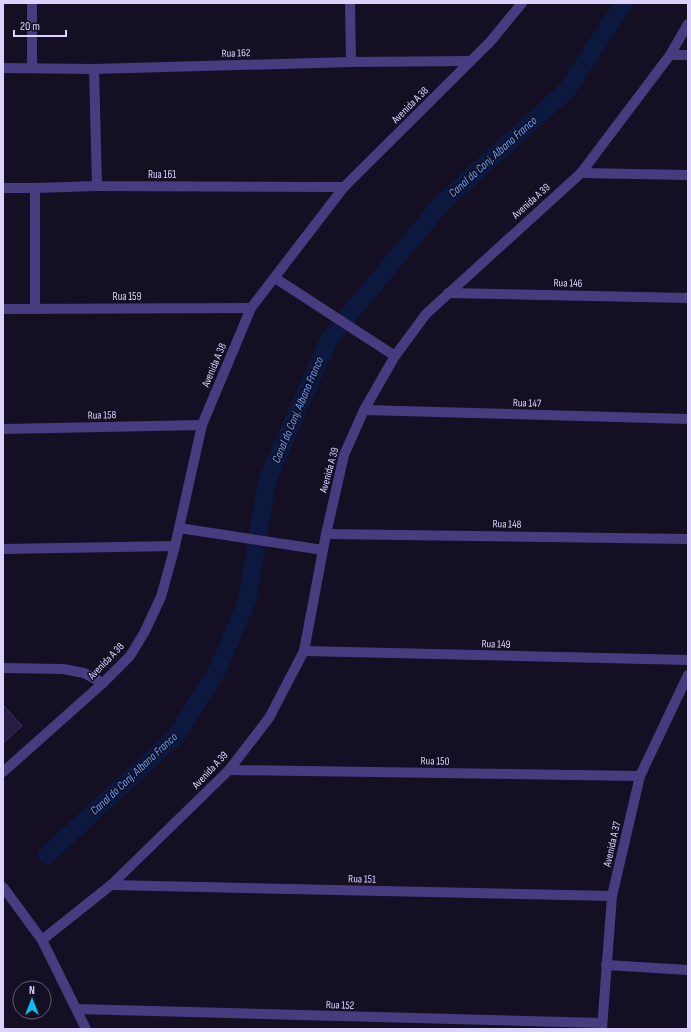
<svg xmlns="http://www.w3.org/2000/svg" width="691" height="1032" font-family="'Sofia Sans Condensed',sans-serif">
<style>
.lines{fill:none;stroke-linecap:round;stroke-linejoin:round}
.canal{stroke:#0c183e;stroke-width:18}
.building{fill:#281c42;stroke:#422f6d}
.pedestrian{stroke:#463c7f;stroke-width:10}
.minor{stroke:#463c7f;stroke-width:10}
.labels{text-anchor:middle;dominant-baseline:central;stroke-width:3;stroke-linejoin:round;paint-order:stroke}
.street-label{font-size:11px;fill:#dcd2fd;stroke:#140f22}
.water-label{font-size:12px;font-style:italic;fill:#64a2f8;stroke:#140f22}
</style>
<rect width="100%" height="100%" fill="#140f22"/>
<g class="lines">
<path class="canal" d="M47,855L177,735L218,669L247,601L267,481L329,339L443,202L567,90L624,3"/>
</g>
<path class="building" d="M3,705L22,726L3,743Z"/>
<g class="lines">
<g class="pedestrian">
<path d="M35,188L97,186"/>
<path d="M275,278L395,356"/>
<path d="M179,528L323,550"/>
</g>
<g class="minor">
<path d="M32,3V68"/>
<path d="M350,3L351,62"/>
<path d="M670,55H688"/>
<path d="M3,68L94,69L351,62L471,61"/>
<path d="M94,69L97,186L344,187"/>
<path d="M581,173L688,175"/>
<path d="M3,188H35V308"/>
<path d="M448,293L688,298"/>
<path d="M3,309L251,308"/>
<path d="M364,410L688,419"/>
<path d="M3,429L202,425"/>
<path d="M326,534L688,539"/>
<path d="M3,549L175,546"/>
<path d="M304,651L688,660"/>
<path d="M3,668L63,669L84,673L103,683"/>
<path d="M229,770L640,776"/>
<path d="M3,772L103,683L130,656L144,633L161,597L175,546L202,425L251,308L344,187L490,42L522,3"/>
<path d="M111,885L612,896"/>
<path d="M3,887L42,940L86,1029"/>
<path d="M42,940L111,885L229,770L269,718L304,651L326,534L344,455L364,410L395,356L426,314L581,173L670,55L688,24"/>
<path d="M606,965L688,970"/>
<path d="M77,1009L602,1023"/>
<path d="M602,1029L612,896L640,776L688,675"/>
</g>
</g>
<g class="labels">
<g class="street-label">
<text transform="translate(236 53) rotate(-2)">Rua 162</text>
<text transform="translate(410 105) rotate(-45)">Avenida A 38</text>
<text x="162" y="174">Rua 161</text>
<text transform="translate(531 201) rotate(-42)">Avenida A 39</text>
<text transform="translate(568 283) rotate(1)">Rua 146</text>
<text x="127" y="296">Rua 159</text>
<text transform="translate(214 365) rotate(-67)">Avenida A 38</text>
<text transform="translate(527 403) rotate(2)">Rua 147</text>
<text transform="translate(102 415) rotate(-1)">Rua 158</text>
<text transform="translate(329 470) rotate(-75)">Avenida A 39</text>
<text transform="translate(507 524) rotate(1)">Rua 148</text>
<text transform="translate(496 644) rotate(1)">Rua 149</text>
<text transform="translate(106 661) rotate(-46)">Avenida A 38</text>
<text transform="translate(435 761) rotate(1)">Rua 150</text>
<text transform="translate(210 770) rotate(-47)">Avenida A 39</text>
<text transform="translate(612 844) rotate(-77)">Avenida A 37</text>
<text transform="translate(362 879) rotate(1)">Rua 151</text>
<text transform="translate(340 1005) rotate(2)">Rua 152</text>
</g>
<g class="water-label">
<text transform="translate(493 157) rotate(-42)">Canal do Conj. Albano Franco</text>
<text transform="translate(298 410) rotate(-67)">Canal do Conj. Albano Franco</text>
<text transform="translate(134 774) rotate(-43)">Canal do Conj. Albano Franco</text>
</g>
</g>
<rect width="691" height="1032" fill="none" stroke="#dcd2fd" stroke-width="8"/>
<g transform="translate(32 1000)"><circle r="19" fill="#140f22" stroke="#645d7a"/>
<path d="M0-3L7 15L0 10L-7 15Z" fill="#0abef0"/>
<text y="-6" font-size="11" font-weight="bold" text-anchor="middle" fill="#dcd2fd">N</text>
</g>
<path d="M14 30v6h52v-6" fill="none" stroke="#dcd2fd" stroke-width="2"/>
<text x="20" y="30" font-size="12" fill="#dcd2fd" stroke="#140f22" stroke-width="3" paint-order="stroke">20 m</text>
</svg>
